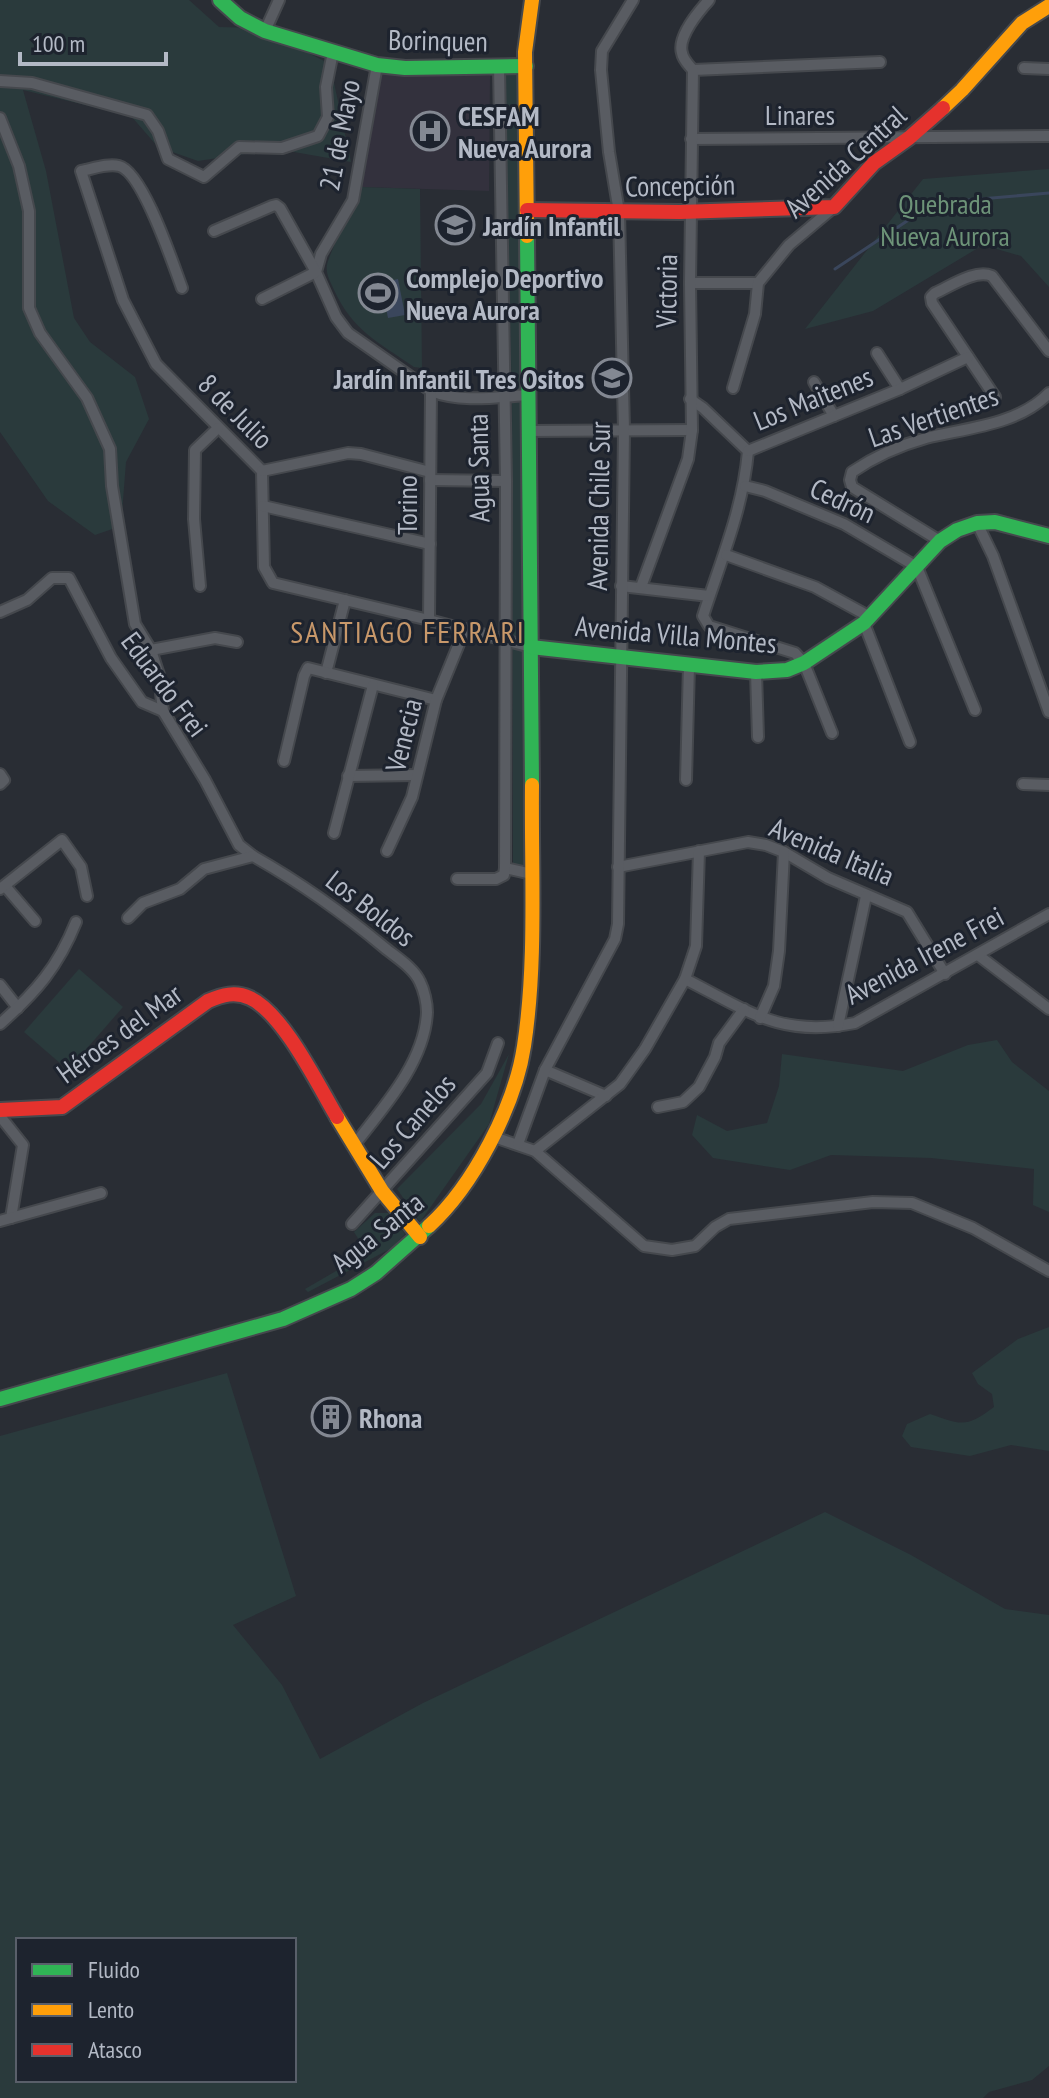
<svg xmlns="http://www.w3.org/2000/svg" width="1049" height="2098" font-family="'PT Sans Narrow',sans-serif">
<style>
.medical{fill:#33313d}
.green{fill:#2a3a3c;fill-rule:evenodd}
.water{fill:#3a465c}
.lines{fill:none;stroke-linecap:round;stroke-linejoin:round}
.stream{stroke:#3a465c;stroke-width:3}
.street-casing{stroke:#45484d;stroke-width:14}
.fast-casing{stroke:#45484d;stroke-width:18}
.slow-casing{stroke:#45484d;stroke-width:18}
.jam-casing{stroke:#45484d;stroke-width:18}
.street{stroke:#595c62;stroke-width:10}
.fast{stroke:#30b455;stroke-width:14}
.slow{stroke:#ff9f0a;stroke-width:14}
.jam{stroke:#e5322d;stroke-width:14}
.labels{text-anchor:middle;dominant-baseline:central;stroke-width:6;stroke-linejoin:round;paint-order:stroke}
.street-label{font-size:28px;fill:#b3b9c5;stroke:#1d232e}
.poi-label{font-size:28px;font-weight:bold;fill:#b3b9c5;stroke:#1d232e;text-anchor:start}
.park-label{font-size:28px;fill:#6d9378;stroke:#1d232e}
.neighbourhood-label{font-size:30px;letter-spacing:2px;fill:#c8986a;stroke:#1d232e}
</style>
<rect width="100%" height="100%" fill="#292d34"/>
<path class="medical" d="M381,74L490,76L489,191L361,187Z"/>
<g class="green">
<path d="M0,0H189L219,27L259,28L330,64L351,162L277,149L198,161L158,147L131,116L23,90L46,171L74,318L90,342L135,377L149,419L126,462L121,526L95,535L48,501L0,432Z"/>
<path d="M504,70H523L533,877L513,869L512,401Z"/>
<path d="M1049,169V287L1021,256L983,245L873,311L805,329L923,179Z"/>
<path d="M361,187L420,189L422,368L414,367C378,342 353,331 334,290C330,281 324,272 328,261C337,235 352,213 361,187Z"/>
<path d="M79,969L123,1007L68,1070L24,1032Z"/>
<path d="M997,1040L1012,1062L1049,1091V1212L1033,1205L1034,1169L931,1158L831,1155L790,1170L713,1158L692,1135L697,1115L727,1131L767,1123L779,1086L782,1054L903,1071L968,1045Z"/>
<path d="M509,1054L489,1124L420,1222L397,1189L481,1104Z"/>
<path d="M375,1213H388L405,1234L392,1248L308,1292L305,1289L367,1253L354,1232Z"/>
<path d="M1049,1327V1451L1011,1445L970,1456L911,1447L902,1436L907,1424L930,1414C962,1425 966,1428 994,1407L992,1394L978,1384L972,1373L1018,1339Z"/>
<path d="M227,1373L296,1596L233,1625L282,1685L320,1759L423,1703L825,1512L911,1555L1005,1609L1049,1615V2066L1032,2080L989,2092L983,2098H0V1436ZM18,1940H294V2080H18Z"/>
</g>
<path class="water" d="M398,279L405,315L388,318L381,283Z"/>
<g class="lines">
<path class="stream" d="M835,269L934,203L1049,193"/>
<defs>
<g id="street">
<path d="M265,31L279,0"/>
<path d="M377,65L353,200L321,254L316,272L336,317L348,333L431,391C460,403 497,397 528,395"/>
<path d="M1024,68L1049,69"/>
<path d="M693,70L880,62"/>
<path d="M0,81L32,83L147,115L158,131L168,159L204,177L239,147L282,148L318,136L328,117L326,87L333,52"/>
<path d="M0,118L19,166L29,211V308L40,333L87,398L110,449L112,486L135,624L151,650L159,675L163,711"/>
<path d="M691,139L1049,136"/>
<path d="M214,231L272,206L276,205L280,208L316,272L262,299"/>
<path d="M690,283H758"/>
<path d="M182,288C173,264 143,172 119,166C108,163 92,169 81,171L123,300L156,364L262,471L264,567L273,583L429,620L531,647"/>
<path d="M877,353L900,389"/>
<path d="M814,382L834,416"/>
<path d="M733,388L755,314L758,283L789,245L833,208"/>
<path d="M995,397L932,303L931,297L935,293C951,286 975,269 992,276L1049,351"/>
<path d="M690,399L703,408L748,451"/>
<path d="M528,431L692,430"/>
<path d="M748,451C743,509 721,560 703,616L709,626L795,653L804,663L832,733"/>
<path d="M748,451L900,389L968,357"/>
<path d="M262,471L348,453L361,454L430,472"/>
<path d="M430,480L506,481"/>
<path d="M745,486L765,491L844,524L917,567L975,710"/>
<path d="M263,506L430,544"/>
<path d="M977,523L993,556L1049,712"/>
<path d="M940,541L852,487L850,480L852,472C874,457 901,445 926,438C967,428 1018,425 1049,393"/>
<path d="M726,555L815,587L870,617"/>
<path d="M200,586L194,519L195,450L218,428"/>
<path d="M621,586L709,596"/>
<path d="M641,587L688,459L692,430L690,283L693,70C689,65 683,60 682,53C677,37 699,11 709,0"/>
<path d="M0,612L27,600L52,578H69L111,658L142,702L163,711L205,780L239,845L253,856"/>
<path d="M429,620L431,391"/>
<path d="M864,623L910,742"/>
<path d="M151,650L215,638L237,642"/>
<path d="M756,672L758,737"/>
<path d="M326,673L345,600"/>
<path d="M284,761L304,676L308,668L436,700"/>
<path d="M0,774L4,780L0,784"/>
<path d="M348,776L417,775"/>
<path d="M686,780L689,665"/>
<path d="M1023,784L1049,785"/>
<path d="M334,833L373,685"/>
<path d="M387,851L412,797L436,700L465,629"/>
<path d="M618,867L748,842L766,845L784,852L828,878L907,912L945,974"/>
<path d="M505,868L532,874"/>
<path d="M457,879H496L504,875L505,868L506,481L499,67"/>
<path d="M5,886L35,921"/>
<path d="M0,889L62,840L81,867L87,896"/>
<path d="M128,918L143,903L180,889L204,869L253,856C301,883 343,913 385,948C396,957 414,968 420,982C424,990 427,1003 427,1012C425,1062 383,1108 354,1145"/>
<path d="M978,955L1049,1009"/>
<path d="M685,979C748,1011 781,1038 855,1023L1049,914"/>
<path d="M0,985L18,1008"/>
<path d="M760,1018L774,986L779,951L784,852"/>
<path d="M0,1024C36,992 58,967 76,922"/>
<path d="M838,1026L866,896"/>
<path d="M545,1070L606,1096"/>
<path d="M658,1107L683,1102L699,1087L715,1057L719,1043L744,1009"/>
<path d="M0,1116L23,1145L11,1218"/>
<path d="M494,1137L535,1151L644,1246L672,1250L695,1246L715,1227L729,1219L873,1202L912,1203L973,1228L1049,1271"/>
<path d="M518,1144L545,1070L615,939L618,924L624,430L619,212L609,152L601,70L602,51L633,0"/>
<path d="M535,1151L620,1084L645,1049L685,979L696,946L699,851"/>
<path d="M0,1221L101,1193"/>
<path d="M352,1224L487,1073L498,1043"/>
</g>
<g id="fast">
<path d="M220,0L240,18L265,31L377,65L405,68L526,66"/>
<path d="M527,236L532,785"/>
<path d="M531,647L756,672L787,670L804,663L864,623L940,541L957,530L977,523L995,522L1049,536"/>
<path d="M0,1399L283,1319L351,1289L376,1273L429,1226"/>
</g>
<g id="slow">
<path d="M943,108L962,90L1022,23L1049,6"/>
<path d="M527,236L525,52L532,0"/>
<path d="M337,1117L382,1191L420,1237"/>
<path d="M429,1226C473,1186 515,1106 524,1046C537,961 531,871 532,785"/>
</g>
<g id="jam">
<path d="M527,210L680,212L834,207L874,163L909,138L943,108"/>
<path d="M0,1110L62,1107L208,1001C222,995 235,991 250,998C283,1013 318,1085 337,1117"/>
</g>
</defs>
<use href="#street" class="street-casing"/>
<use href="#fast" class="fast-casing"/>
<use href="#slow" class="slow-casing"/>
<use href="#jam" class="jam-casing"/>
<use href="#street" class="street"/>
<use href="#fast" class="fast"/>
<use href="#slow" class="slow"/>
<use href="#jam" class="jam"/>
</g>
<defs>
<symbol id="hospital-ring" viewBox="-11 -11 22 22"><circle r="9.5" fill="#1d232e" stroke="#838892" stroke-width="1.5"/><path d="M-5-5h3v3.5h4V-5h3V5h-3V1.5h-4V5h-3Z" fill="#838892"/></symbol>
<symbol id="school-ring" viewBox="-11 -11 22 22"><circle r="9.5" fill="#1d232e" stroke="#838892" stroke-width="1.5"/><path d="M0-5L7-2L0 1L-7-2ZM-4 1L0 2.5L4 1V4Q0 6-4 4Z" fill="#838892"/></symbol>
<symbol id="stadium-ring" viewBox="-11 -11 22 22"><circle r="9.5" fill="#1d232e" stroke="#838892" stroke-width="1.5"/><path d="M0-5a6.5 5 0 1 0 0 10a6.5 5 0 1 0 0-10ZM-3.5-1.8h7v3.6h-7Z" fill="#838892"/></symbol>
<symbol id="building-ring" viewBox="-11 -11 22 22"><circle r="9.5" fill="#1d232e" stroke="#838892" stroke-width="1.5"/><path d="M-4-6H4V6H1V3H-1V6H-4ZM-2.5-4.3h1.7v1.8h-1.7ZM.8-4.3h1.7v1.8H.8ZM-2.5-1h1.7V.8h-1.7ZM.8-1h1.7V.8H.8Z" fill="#838892"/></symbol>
</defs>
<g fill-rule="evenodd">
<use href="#hospital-ring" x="408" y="109" width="44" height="44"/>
<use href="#school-ring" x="433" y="203" width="44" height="44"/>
<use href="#stadium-ring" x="356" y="271" width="44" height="44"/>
<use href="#school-ring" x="590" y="356" width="44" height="44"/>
<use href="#building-ring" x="309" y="1395" width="44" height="44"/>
</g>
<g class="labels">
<g class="street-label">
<text transform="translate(438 40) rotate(1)">Borinquen</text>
<text x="800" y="114">Linares</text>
<text transform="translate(339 135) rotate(-79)">21 de Mayo</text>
<text transform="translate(845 161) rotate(-42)">Avenida Central</text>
<text transform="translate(680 185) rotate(-1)">Concepción</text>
<text transform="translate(666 291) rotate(-89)">Victoria</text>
<text transform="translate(813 398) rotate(-22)">Los Maitenes</text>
<text transform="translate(236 411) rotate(45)">8 de Julio</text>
<text transform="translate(933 416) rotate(-19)">Las Vertientes</text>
<text transform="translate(478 468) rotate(-91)">Agua Santa</text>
<text transform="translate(843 500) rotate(25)">Cedrón</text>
<text transform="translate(406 505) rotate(-90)">Torino</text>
<text transform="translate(598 506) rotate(-89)">Avenida Chile Sur</text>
<text transform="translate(676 634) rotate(5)">Avenida Villa Montes</text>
<text transform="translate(165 684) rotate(53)">Eduardo Frei</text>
<text transform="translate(403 735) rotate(-76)">Venecia</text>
<text transform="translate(832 851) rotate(23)">Avenida Italia</text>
<text transform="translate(371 908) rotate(38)">Los Boldos</text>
<text transform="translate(924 955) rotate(-28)">Avenida Irene Frei</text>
<text transform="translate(119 1033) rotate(-36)">Héroes del Mar</text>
<text transform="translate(412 1121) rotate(-49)">Los Canelos</text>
<text transform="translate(377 1232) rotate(-39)">Agua Santa</text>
</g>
<g class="poi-label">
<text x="458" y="115">CESFAM<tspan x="458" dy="32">Nueva Aurora</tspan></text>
<text x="483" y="225">Jardín Infantil</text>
<text x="406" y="277">Complejo Deportivo<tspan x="406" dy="32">Nueva Aurora</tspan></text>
<text x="584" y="378" text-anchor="end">Jardín Infantil Tres Ositos</text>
<text x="359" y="1417">Rhona</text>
</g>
<g class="park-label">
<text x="945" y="203">Quebrada<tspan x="945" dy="32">Nueva Aurora</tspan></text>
</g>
<g class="neighbourhood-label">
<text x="408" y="631">SANTIAGO FERRARI</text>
</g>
</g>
<rect x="16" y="1938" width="280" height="144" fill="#1d232e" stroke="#595f6a" stroke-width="2"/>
<rect x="32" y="1964" width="40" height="12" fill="#30b455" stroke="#595f6a" stroke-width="2"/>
<text x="88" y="1978" font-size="24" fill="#b3b9c5">Fluido</text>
<rect x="32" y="2004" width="40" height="12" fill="#ff9f0a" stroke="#595f6a" stroke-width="2"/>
<text x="88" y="2018" font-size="24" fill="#b3b9c5">Lento</text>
<rect x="32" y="2044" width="40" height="12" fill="#e5322d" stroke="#595f6a" stroke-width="2"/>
<text x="88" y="2058" font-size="24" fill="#b3b9c5">Atasco</text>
<path d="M20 52v12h146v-12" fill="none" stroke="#b3b9c5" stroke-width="4"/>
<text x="32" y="52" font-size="24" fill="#b3b9c5" stroke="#1d232e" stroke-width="6" paint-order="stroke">100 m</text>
</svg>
